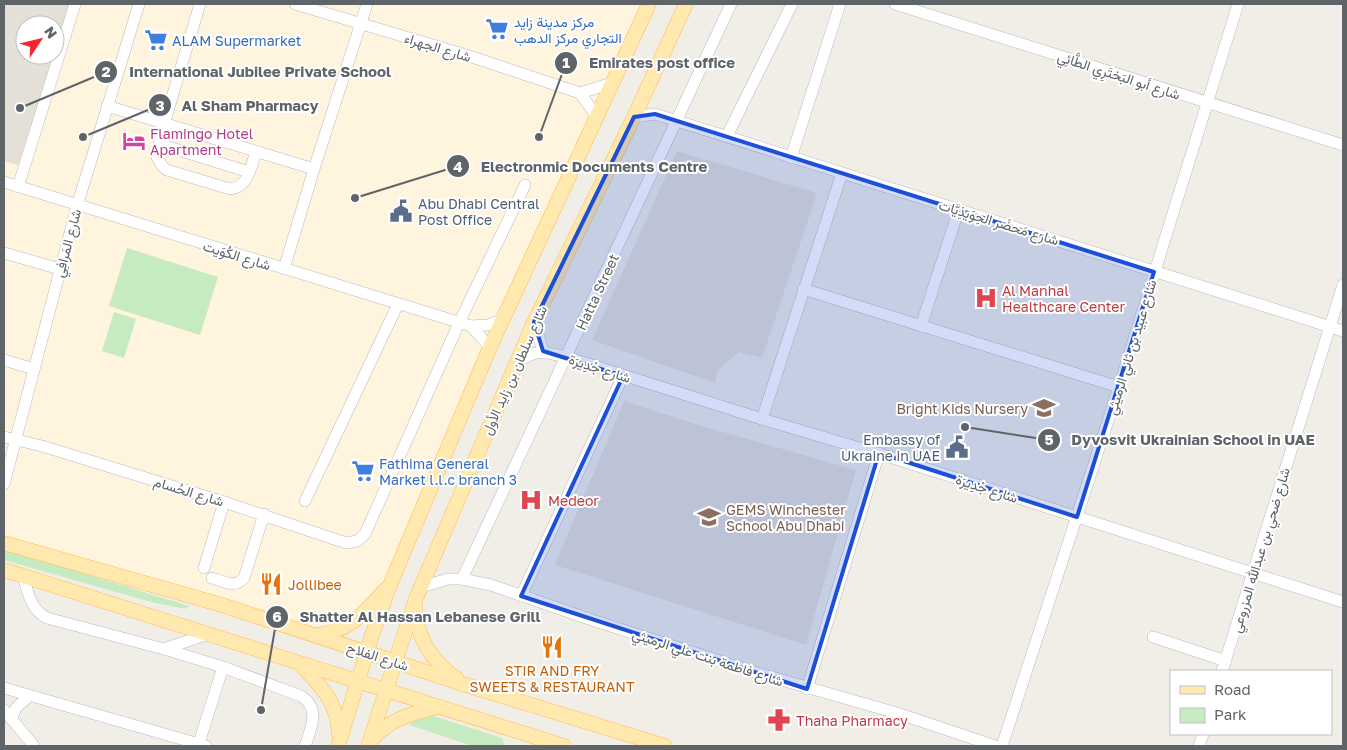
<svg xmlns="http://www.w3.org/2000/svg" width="1347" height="750" font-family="'Golos Text',Vazirmatn,sans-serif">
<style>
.commercial{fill:#fff4de;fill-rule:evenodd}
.education{fill:#e4e0d7}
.green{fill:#c6ebc1}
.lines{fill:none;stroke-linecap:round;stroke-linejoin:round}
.minor-casing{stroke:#b7babe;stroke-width:12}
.major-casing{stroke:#ffbc52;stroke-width:15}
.minor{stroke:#fff;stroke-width:11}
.major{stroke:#ffe9ae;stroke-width:14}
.marked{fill:#1d4ed8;fill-opacity:0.2;stroke:#1d4ed8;stroke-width:4;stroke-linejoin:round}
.labels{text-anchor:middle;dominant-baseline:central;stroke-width:4;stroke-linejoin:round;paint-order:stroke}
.shop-label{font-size:14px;fill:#366cbe;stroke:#fff;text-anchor:start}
.street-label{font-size:14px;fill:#5e6468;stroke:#fff}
.hotel-label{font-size:14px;fill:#b23c85;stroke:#fff;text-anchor:start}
.service-label{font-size:14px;fill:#4e5e75;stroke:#fff;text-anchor:start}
.health-label{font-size:14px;fill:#be3a42;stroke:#fff;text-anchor:start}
.education-label{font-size:14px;fill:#785e54;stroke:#fff;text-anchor:end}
.food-label{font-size:14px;fill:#c56008;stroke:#fff;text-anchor:start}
.leader{fill:none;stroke:#5e6468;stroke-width:2}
.callout-dot{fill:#5e6468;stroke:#fff;stroke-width:2}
.mark-label{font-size:15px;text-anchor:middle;font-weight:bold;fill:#fff}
.callout-label{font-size:15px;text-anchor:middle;font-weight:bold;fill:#5e6468;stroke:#fff;stroke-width:4;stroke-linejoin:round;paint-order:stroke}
</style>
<rect width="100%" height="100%" fill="#f1eee7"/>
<path class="commercial" d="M4,4H643L384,587L361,612L319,632L4,536ZM25,25H55V55H25Z"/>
<g class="education">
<path d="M4,4H71L55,52V25H25V55H54L18,165L4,161Z"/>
<path d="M677,151L817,193L762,358L739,352L718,370L715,383L592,340Z"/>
<path d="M624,401L692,423L856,470L806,645L555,565Z"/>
</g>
<g class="green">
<path d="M127,248L218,277L200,335L109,306Z"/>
<path d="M114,312L136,319L124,358L102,351Z"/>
<path d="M4,549L189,606L185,609L151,602L4,560Z"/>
<path d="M424,713L502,738L505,746H472L410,725L415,718Z"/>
</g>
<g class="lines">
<defs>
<g id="minor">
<path d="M200,4L164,124L157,152V157L162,166L167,170L230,189C249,187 251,166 256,151"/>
<path d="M295,4L466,55L580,93L597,117"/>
<path d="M895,4L1343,145"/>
<path d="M580,93L612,83"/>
<path d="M107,106L314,169"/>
<path d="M634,117L655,114C884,186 1114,257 1343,331"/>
<path d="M727,136L792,4"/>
<path d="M159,144L249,172"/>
<path d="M791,158L840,4"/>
<path d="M4,182L471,326L488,325L503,319"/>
<path d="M18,187L75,4"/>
<path d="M4,253L60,269"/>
<path d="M284,269L314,169L367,4"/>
<path d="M803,289L1119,387"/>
<path d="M534,322L543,351"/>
<path d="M471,326L490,347"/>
<path d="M921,326L959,209"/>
<path d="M4,360L34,369"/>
<path d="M516,362C540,349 541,351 566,357L762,419L890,457L1343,602"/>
<path d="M762,419L842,173"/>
<path d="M4,437L42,446L224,502L346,543L357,541L365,534L459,323L525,185"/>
<path d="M4,484L77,206L139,4"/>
<path d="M305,501L398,304"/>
<path d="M204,568L224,502"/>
<path d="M23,577C29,594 30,609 47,618L164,649L223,667L301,696C321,709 311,728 305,746"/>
<path d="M212,578C223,581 235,589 244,578L264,514"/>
<path d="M462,579L731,4"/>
<path d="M421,587L448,579H462L491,585L592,620L751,671L900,714L995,746"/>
<path d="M521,596L623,376"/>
<path d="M1153,637L1226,661"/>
<path d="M164,649L208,634"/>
<path d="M1222,671L1343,285"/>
<path d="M4,688L206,746"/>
<path d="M807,689L879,453"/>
<path d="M4,710L34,746"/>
<path d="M11,719L16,708L29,696"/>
<path d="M198,746L223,667"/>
<path d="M1002,746L1119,387L1238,4"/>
<path d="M1199,746L1203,734"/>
</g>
<g id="major">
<path d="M4,543L222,605L466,685L665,746"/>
<path d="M4,570L564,746"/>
<path d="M415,605C416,637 431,661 457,679"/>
<path d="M317,635C352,631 364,612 386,589"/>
<path d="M300,664C321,687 337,700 339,734"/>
<path d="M371,740C390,719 412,713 438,707"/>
<path d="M338,746L372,635L390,585L490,347L649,4"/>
<path d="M368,746L415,601L534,322L634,117L686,4"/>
</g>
</defs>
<use href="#minor" class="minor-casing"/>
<use href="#major" class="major-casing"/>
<use href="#minor" class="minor"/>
<use href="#major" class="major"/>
</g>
<path class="marked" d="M655,114L1154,272L1077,517L879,453L807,689L521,596L623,376L543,351L534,322L634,117Z"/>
<defs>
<symbol id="supermarket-bare" viewBox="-9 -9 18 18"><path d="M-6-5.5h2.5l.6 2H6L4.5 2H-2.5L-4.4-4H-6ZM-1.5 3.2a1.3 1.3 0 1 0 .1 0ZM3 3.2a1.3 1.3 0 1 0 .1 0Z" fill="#3f7fe0" stroke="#fff" stroke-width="2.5" paint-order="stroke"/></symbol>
<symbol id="hotel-bare" viewBox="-9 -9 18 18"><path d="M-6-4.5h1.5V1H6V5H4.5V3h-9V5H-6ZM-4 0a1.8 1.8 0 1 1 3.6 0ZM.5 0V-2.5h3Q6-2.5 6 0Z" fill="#d1479c" stroke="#fff" stroke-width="2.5" paint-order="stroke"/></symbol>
<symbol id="civic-bare" viewBox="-9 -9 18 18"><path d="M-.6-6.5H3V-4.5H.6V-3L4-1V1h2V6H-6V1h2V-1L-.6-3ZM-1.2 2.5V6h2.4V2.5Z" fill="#5c6f8a" stroke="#fff" stroke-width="2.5" paint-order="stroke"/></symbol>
<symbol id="hospital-bare" viewBox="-9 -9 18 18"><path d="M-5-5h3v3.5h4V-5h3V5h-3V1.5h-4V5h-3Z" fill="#e0444e" stroke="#fff" stroke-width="2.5" paint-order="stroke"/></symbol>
<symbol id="school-bare" viewBox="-9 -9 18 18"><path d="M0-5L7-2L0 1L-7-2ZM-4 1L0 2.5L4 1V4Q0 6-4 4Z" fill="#8d6e63" stroke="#fff" stroke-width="2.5" paint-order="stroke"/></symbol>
<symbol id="restaurant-bare" viewBox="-9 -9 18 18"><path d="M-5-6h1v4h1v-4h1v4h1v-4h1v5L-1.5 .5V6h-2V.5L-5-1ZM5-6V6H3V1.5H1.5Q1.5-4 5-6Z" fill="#e8710a" stroke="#fff" stroke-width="2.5" paint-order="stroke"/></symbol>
<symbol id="pharmacy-bare" viewBox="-9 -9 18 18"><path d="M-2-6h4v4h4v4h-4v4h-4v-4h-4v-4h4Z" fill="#e0444e" stroke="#fff" stroke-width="2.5" paint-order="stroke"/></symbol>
</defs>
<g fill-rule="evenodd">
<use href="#supermarket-bare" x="481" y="13" width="32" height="32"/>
<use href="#supermarket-bare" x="140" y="24" width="32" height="32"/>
<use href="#hotel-bare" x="118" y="125" width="32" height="32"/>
<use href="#civic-bare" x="385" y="195" width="32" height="32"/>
<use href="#hospital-bare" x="970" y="282" width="32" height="32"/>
<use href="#school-bare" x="1028" y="392" width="32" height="32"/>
<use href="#civic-bare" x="941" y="431" width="32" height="32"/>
<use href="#supermarket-bare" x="347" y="455" width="32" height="32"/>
<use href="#hospital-bare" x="515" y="484" width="32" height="32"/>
<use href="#school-bare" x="693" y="501" width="32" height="32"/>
<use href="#restaurant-bare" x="255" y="568" width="32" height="32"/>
<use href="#restaurant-bare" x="536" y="631" width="32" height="32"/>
<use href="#pharmacy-bare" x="763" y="704" width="32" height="32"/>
</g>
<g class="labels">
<g class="shop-label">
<text x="514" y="21">مركز مدينة زايد<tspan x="514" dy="16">التجاري مركز الدهب</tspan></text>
<text x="172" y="40">ALAM Supermarket</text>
<text x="379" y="463">Fathima General<tspan x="379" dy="16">Market l.l.c branch 3</tspan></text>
</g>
<g class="street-label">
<text transform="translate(438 47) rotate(17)">شارع الجهراء</text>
<text transform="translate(1119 75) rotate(18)">شارع أبو البَختَرِي الطَّائِي</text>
<text transform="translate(999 222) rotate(17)">شارع مَحضَر الحِوَيذِيَّات</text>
<text transform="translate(67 243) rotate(-75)">شارع المَرافِي</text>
<text transform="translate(237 255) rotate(17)">شارع الكُوَيت</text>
<text transform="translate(597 292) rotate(-65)">Hatta Street</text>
<text transform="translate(1131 347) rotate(-73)">شارع عبيد بن ثاني الرميثي</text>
<text transform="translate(600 368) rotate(18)">شارع جْدِيرَة</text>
<text transform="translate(514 370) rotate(-66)">شارع سلطان بن زايد الأول</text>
<text transform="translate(987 488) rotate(18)">شارع جْدِيرَة</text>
<text transform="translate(189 491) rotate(17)">شارع الحُسام</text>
<text transform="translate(1260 550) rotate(-73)">شارع ضحي بن عبدالله المزروعي</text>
<text transform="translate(378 656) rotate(18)">شارع الفلاح</text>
<text transform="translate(708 657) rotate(18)">شارع فاطمة بنت علي الرميثي</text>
</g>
<g class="hotel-label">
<text x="150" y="133">Flamingo Hotel<tspan x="150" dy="16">Apartment</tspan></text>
</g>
<g class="service-label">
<text x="418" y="203">Abu Dhabi Central<tspan x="418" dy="16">Post Office</tspan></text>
<text x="940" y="439" text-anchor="end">Embassy of<tspan x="940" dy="16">Ukraine in UAE</tspan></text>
</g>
<g class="health-label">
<text x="1002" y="290">Al Manhal<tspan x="1002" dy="16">Healthcare Center</tspan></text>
<text x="548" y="500">Medeor</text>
<text x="796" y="720">Thaha Pharmacy</text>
</g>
<g class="education-label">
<text x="1028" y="408">Bright Kids Nursery</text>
<text x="726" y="509" text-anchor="start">GEMS Winchester<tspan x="726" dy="16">School Abu Dhabi</tspan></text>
</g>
<g class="food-label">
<text x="288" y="584">Jollibee</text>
<text x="552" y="670" text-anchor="middle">STIR AND FRY<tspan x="552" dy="16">SWEETS &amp; RESTAURANT</tspan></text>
</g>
</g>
<path class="leader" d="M539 137L566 63M20 108L106 72M83 137L160 105M355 198L458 166M965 427L1049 440M261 710L277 617"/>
<g class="callout-dot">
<circle cx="539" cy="137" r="5"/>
<circle cx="20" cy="108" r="5"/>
<circle cx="83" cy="137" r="5"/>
<circle cx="355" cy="198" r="5"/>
<circle cx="965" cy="427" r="5"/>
<circle cx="261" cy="710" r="5"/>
<circle cx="566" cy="63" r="12"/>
<circle cx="106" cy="72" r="12"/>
<circle cx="160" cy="105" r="12"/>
<circle cx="458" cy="166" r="12"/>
<circle cx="1049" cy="440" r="12"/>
<circle cx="277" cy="617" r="12"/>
</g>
<g class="mark-label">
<text x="566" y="68">1</text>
<text x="106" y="77">2</text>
<text x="160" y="111">3</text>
<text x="458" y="172">4</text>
<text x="1049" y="445">5</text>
<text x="277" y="622">6</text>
</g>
<g class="callout-label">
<text x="662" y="68">Emirates post office</text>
<text x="260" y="77">International Jubilee Private School</text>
<text x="250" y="111">Al Sham Pharmacy</text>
<text x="594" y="172">Electronmic Documents Centre</text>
<text x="1193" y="445">Dyvosvit Ukrainian School in UAE</text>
<text x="420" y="622">Shatter Al Hassan Lebanese Grill</text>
</g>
<rect width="1347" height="750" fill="none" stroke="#5e6468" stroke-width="10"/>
<rect x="1170" y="670" width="162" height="65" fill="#ffffff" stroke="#bfc1c3"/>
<rect x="1180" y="686" width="25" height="8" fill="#ffe9ae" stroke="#bfc1c3"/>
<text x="1214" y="695" font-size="15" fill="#5e6468">Road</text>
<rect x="1180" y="708" width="25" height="15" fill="#c6ebc1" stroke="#bfc1c3"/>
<text x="1214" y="720" font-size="15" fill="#5e6468">Park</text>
<g transform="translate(40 40) rotate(55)"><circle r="24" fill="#ffffff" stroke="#bfc1c3"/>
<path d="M0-4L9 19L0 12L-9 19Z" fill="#fa242b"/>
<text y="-8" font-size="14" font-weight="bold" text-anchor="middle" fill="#5e6468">N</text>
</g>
</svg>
